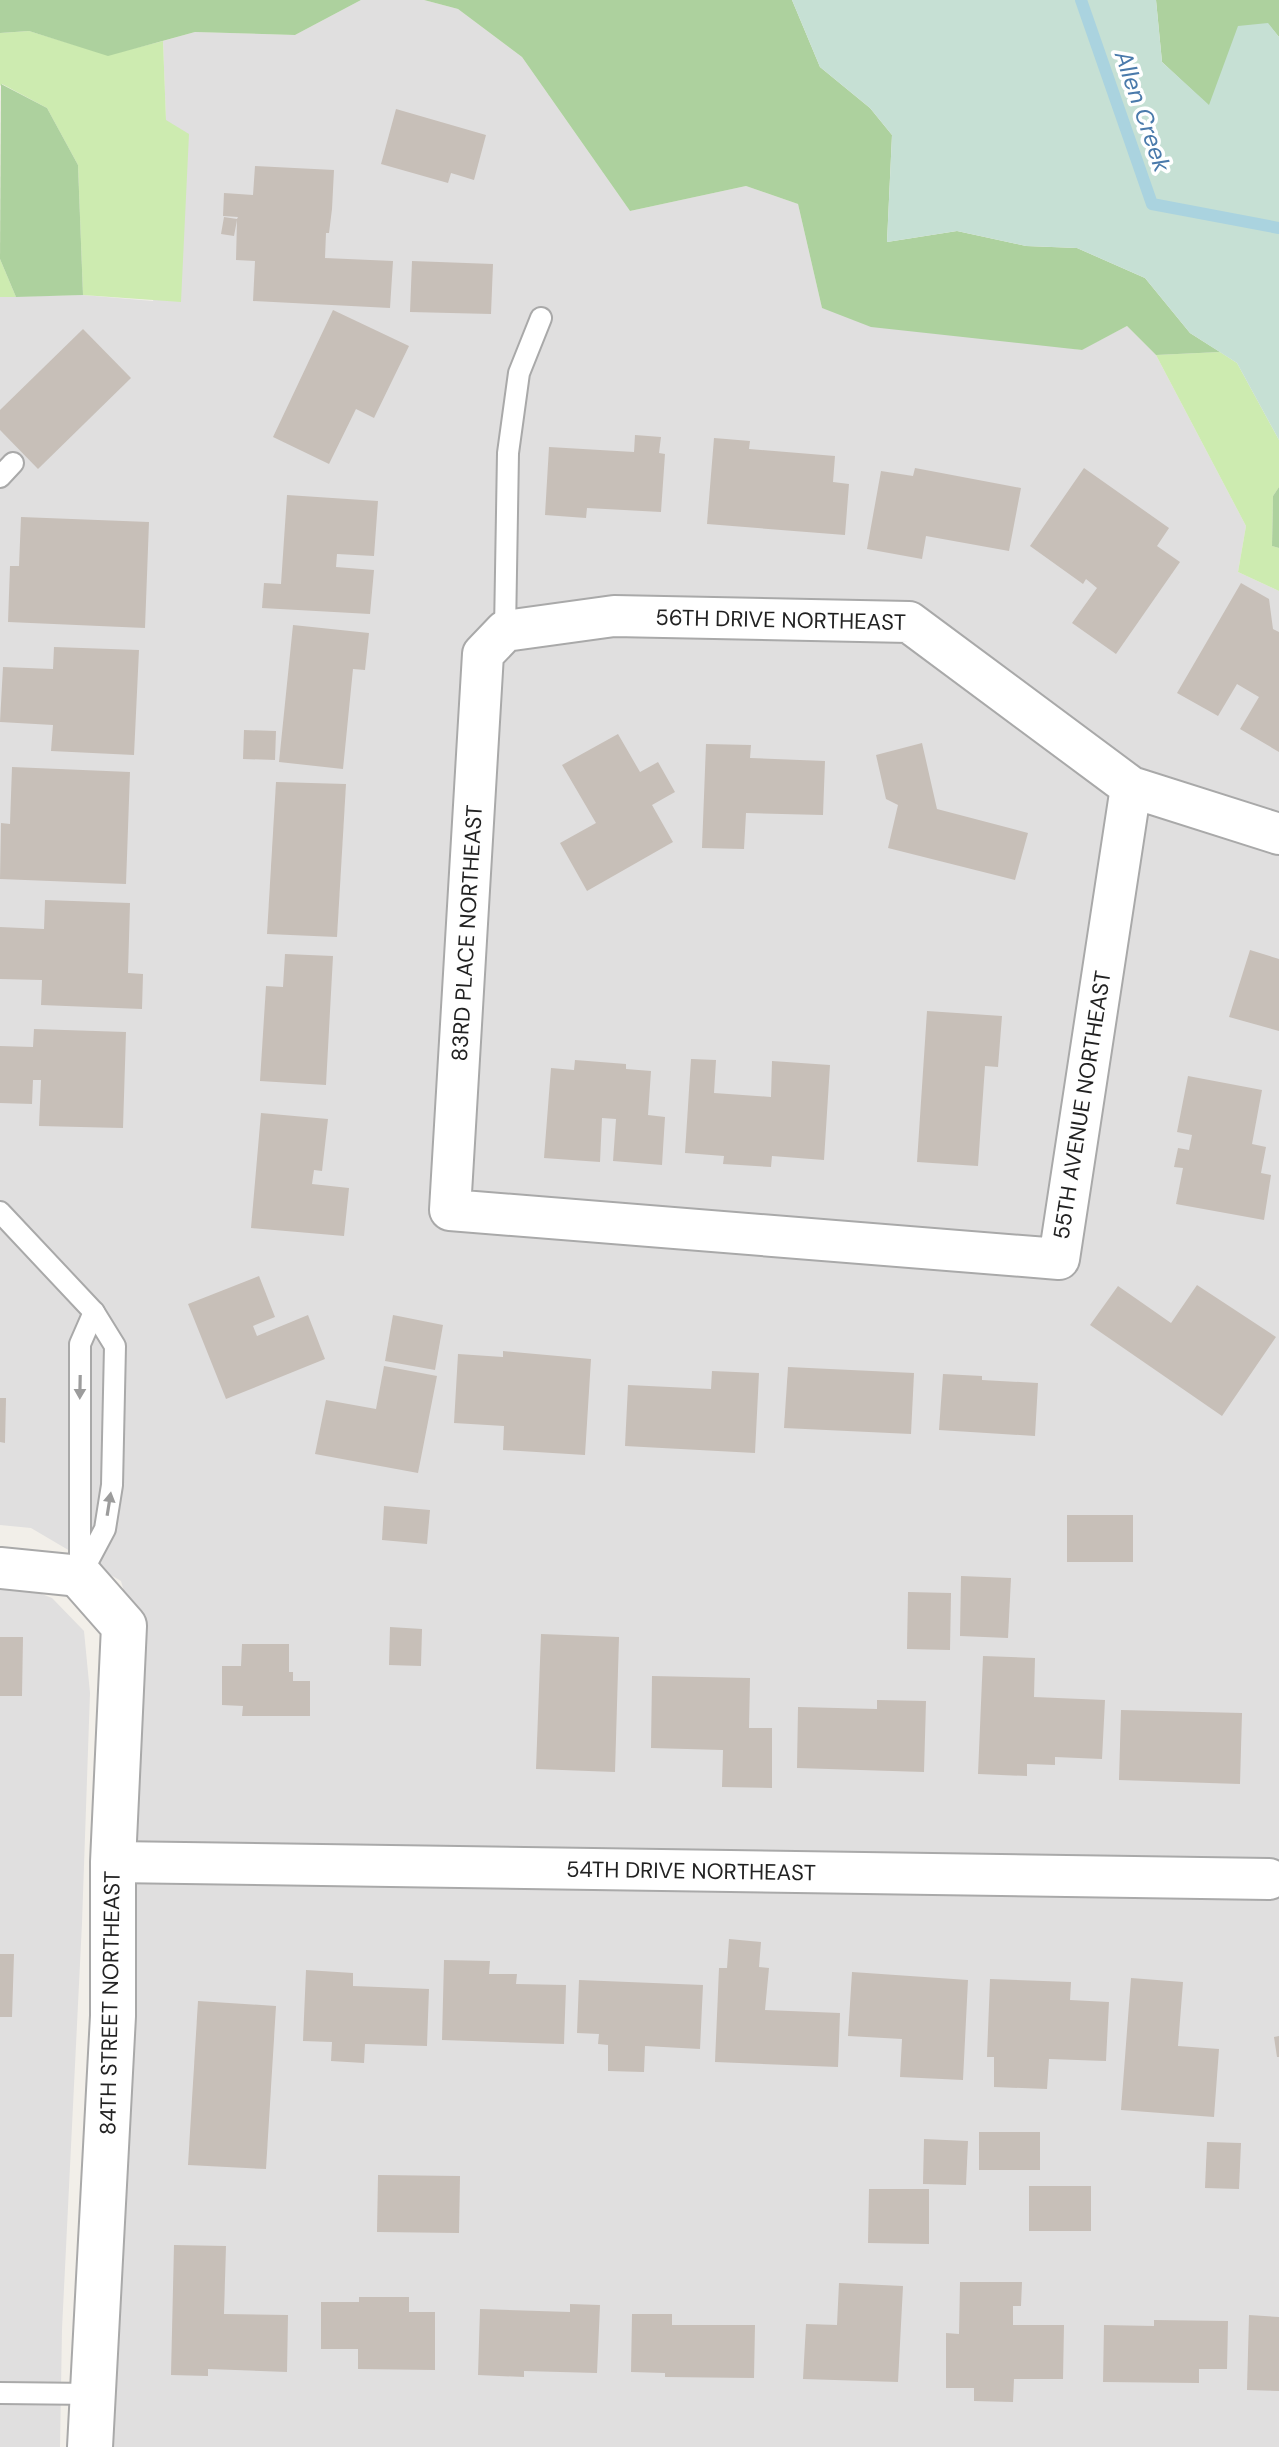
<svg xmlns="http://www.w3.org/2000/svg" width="1279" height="2447" font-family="'DM Sans',sans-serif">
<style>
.residential{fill:#e0dfdf}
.grass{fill:#cdebb0}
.forest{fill:#add19e}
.wetland{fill:#c6e0d4}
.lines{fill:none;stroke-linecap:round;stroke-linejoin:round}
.stream{stroke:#aad3df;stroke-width:12}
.building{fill:#c7bfb8}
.service-casing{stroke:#a9a9a9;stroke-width:24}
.minor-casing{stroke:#a9a9a9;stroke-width:44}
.tertiary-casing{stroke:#a9a9a9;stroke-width:48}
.service{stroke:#fff;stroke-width:20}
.minor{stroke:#fff;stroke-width:40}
.tertiary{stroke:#fff;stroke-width:44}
.oneway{fill:#9c9c9c}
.labels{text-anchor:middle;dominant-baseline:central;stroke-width:7;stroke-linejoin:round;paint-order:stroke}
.street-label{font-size:22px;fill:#222;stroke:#fff}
.water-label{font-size:24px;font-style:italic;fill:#4a7aab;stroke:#fff}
</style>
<rect width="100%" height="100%" fill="#f2efe9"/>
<g class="residential">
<path d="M361,0H424L458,9L522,57L630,211L746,186L798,204L822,308L1081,350L1127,326L1156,355L1246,526L1238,572L1279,591V2447H110L141,1651L121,1581L31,1528L0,1525V297L83,295L153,301L166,120L163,41L195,32L295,35Z"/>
<path d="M0,1578L52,1598L84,1631L90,1693L82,1923L62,2329L60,2447H0Z"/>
</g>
<g class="grass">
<path d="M29,31L108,55L163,41L166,120L189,134L181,302L83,295L78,165L47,108L2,84L0,86V33Z"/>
<path d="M0,259L16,297H0Z"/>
<path d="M1220,352L1237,363L1279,440V487L1273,496L1272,546L1279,548V591L1238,572L1246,526L1156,355Z"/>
</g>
<g class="forest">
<path d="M0,0H361L295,35L195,32L108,56L29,31L0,33Z"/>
<path d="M424,0H792L820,67L870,108L892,135L887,242L957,231L1026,246L1077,248L1145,278L1190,333L1220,352L1156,355L1127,326L1082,350L871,327L822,308L798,204L746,186L630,211L522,57L458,9Z"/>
<path d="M1156,0H1279V37L1268,24L1209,106L1162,62Z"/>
<path d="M1,84L47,108L78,165L83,295L16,297L0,259Z"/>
<path d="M1279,487V548L1272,546L1273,496Z"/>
</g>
<path class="wetland" d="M792,0H1156L1162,62L1209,105L1238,26L1268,23L1279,37V440L1237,363L1190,333L1145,278L1077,248L1026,246L957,231L887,242L892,135L870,108L820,67Z"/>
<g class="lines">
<path class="stream" d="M1081,0L1152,204L1279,228"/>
</g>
<g class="building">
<path d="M396,109L486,135L474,180L451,173L448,183L381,164Z"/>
<path d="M255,166L334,170L332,209L329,233H326L325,258L393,261L390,308L253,301L255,261L236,260L237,220L234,236L221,234L224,217L237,219L238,217L223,216L224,193L253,195Z"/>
<path d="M412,261L493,264L491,314L410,312Z"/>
<path d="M333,310L409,346L374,418L356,409L329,464L273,437Z"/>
<path d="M83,329L131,378L38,469L0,430V410Z"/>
<path d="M635,435L661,437L659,453L665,454L661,512L587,508L586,518L545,515L549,447L634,452Z"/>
<path d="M714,438L750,441L749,449L835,456L833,482L849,484L845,535L707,524Z"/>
<path d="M915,468L1021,488L1009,551L926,536L922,559L867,549L881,471L913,476Z"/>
<path d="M1084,468L1169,528L1157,546L1180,562L1116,654L1072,623L1097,588L1086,579L1083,584L1030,546Z"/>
<path d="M287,495L378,501L374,556L337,554L336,567L374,570L370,614L262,608L264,583L281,584Z"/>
<path d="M21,517L149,522L145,628L8,622L10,566H19Z"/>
<path d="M1241,583L1269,599L1273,629L1279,632V752L1240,729L1259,697L1237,684L1218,716L1177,693Z"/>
<path d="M293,625L369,633L365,670L353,669L343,769L279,762Z"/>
<path d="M54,647L139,650L134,755L51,751L53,725L0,722L3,667L53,669Z"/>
<path d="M244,730L276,731L275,760L243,759Z"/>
<path d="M618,734L640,772L658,762L675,792L652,805L673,842L587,891L560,843L596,823L562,765Z"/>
<path d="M922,743L937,809L1028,833L1015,880L888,848L898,805L886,799L876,755Z"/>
<path d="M706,744L751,745L750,758L825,761L823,815L746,813L744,849L702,848Z"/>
<path d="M12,767L130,772L126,884L0,879L1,823L10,824Z"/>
<path d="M276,782L346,784L337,937L267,934Z"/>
<path d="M45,900L130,903L128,973L143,974L142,1009L41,1005L42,980L0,979V927L44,929Z"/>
<path d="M1250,950L1279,959V1031L1229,1017Z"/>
<path d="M285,954L333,956L326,1085L260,1081L266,986L283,987Z"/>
<path d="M927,1011L1002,1016L998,1067L985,1066L978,1166L917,1162Z"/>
<path d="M34,1029L126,1032L123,1128L39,1126L41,1080H33L32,1104L0,1103V1046L33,1047Z"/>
<path d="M691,1059L716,1060L714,1093L771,1097L772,1061L830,1065L824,1160L772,1156L771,1167L723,1164L724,1156L685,1153Z"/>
<path d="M575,1060L626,1064V1069L651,1071L648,1115L665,1117L662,1165L613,1161L616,1119L602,1118L600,1162L544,1158L551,1068L574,1070Z"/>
<path d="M1188,1076L1262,1090L1252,1144L1266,1147L1261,1173L1271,1175L1264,1220L1176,1204L1183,1168L1174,1167L1178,1148L1189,1150L1192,1135L1177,1132Z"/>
<path d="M261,1113L328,1119L322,1171L314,1170L312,1184L349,1188L344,1236L251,1228Z"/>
<path d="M259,1276L275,1317L253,1326L257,1336L308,1315L325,1359L226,1399L188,1304Z"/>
<path d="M1197,1285L1276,1337L1222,1416L1090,1325L1118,1286L1171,1323Z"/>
<path d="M393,1315L443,1325L435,1370L385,1361Z"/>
<path d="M503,1351L591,1359L585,1455L503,1450L504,1426L454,1423L458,1354L503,1357Z"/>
<path d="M384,1366L437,1376L418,1473L315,1454L326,1400L376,1409Z"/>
<path d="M788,1367L914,1373L911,1434L784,1428Z"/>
<path d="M712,1371L759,1373L755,1453L625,1446L628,1385L711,1389Z"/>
<path d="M943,1374L982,1376V1380L1038,1383L1035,1436L939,1430Z"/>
<path d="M0,1398H6L5,1443L0,1442Z"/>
<path d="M384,1506L430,1510L427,1544L382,1540Z"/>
<rect x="1067" y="1515" width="66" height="47"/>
<path d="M961,1576L1011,1578L1008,1638L960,1636Z"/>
<path d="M908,1592L951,1593L950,1650L907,1649Z"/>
<path d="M390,1627L422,1629L421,1666L389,1665Z"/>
<path d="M541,1634L619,1637L615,1772L536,1769Z"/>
<path d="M0,1637H23L22,1696H0Z"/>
<path d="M242,1644H289V1672H293V1681H310V1716H242L243,1706L222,1705V1666H241Z"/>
<path d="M983,1656L1035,1658L1034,1697L1105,1700L1102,1759L1055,1757V1765L1027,1764V1776L978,1774Z"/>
<path d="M652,1676L750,1678L749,1728H772V1788L722,1787L723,1750L651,1748Z"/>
<path d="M877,1700L926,1701L924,1772L797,1768L798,1707L877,1709Z"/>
<path d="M1121,1710L1242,1713L1240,1784L1119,1780Z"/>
<path d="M729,1939L761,1942L759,1967L769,1968L765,2010L840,2013L838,2067L715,2062L719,1968H727Z"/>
<path d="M0,1954H14L12,2017H0Z"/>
<path d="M444,1960L490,1961L489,1974H517L516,1984L566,1985L564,2044L442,2040Z"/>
<path d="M306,1970L353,1973V1986L429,1989L427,2046L365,2044L364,2063L331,2061L332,2042L303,2041Z"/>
<path d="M852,1972L968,1980L963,2080L900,2077L902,2039L848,2036Z"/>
<path d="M1131,1978L1183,1982L1178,2046L1219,2049L1214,2117L1121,2110Z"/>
<path d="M990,1979L1071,1982L1070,2000L1109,2002L1106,2061L1049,2059L1047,2089L994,2087V2057H987Z"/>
<path d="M579,1980L703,1985L700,2049L645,2046L644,2072L608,2071V2045L598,2044L599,2034L577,2033Z"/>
<path d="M198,2001L276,2006L266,2169L188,2165Z"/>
<path d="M1279,2036V2057H1277L1274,2037Z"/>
<rect x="979" y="2132" width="61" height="38"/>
<path d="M924,2139L968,2141L966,2185L923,2184Z"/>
<path d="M1207,2142L1241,2143L1239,2189L1205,2188Z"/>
<path d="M378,2175L460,2176L459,2233L377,2232Z"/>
<rect x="1029" y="2186" width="62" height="45"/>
<path d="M869,2189H929V2244L868,2243Z"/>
<path d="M174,2245L226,2246L224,2314L288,2315L287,2372L208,2369V2376L171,2375Z"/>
<path d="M960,2282H1022L1021,2306H1013V2325H1064L1063,2379H1014L1013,2402L974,2401V2388H946V2333L959,2334Z"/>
<path d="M839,2283L903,2286L898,2382L803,2379L806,2324L837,2325Z"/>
<path d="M359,2297H409V2312H435V2370L358,2369V2349H321V2302H359Z"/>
<path d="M570,2304L600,2305L597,2373L524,2371V2377L478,2375L480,2309L570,2312Z"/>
<path d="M632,2314H672V2325H755L754,2378L665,2377V2373L631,2372Z"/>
<path d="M1249,2315L1279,2317V2391L1247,2390Z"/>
<path d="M1154,2320L1228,2321L1227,2369H1199V2383L1103,2382L1104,2325L1154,2326Z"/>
</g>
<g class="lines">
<defs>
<g id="service">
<path d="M0,477L13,463"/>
<path d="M505,631L508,453L519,373L541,318"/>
<path d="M0,1212L94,1312L115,1346L112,1485L105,1529L80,1576"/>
<path d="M80,1576V1344L94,1312"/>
<path d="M0,2393L95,2394"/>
</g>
<g id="minor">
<path id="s1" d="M1131,787L1059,1259L450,1210L483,654L505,631L614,616L909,622L1131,787L1279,834"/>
<path d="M0,1568L80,1576"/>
<path id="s2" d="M113,1862L1269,1879"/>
</g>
<path id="tertiary" d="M80,1576L124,1626L113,1862V2016L90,2447"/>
</defs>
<use href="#service" class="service-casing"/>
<use href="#minor" class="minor-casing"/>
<use href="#tertiary" class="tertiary-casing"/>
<use href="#service" class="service"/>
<use href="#minor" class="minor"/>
<use href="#tertiary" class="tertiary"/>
</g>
<defs><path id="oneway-solid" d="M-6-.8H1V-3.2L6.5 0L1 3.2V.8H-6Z" transform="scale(2)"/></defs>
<g class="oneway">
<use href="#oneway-solid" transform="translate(80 1387) rotate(91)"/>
<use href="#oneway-solid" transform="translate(109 1504) rotate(-81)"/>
</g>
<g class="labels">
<g class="street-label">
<text stroke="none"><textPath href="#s1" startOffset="1954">56TH DRIVE NORTHEAST</textPath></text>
<text stroke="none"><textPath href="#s1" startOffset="1366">83RD PLACE NORTHEAST</textPath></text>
<text transform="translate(1082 1105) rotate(-81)">55TH AVENUE NORTHEAST</text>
<text stroke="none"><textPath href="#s2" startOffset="578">54TH DRIVE NORTHEAST</textPath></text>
<text transform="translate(110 2003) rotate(-89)">84TH STREET NORTHEAST</text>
</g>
<g class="water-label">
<text transform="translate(1143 111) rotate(71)">Allen Creek</text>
</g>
</g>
</svg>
